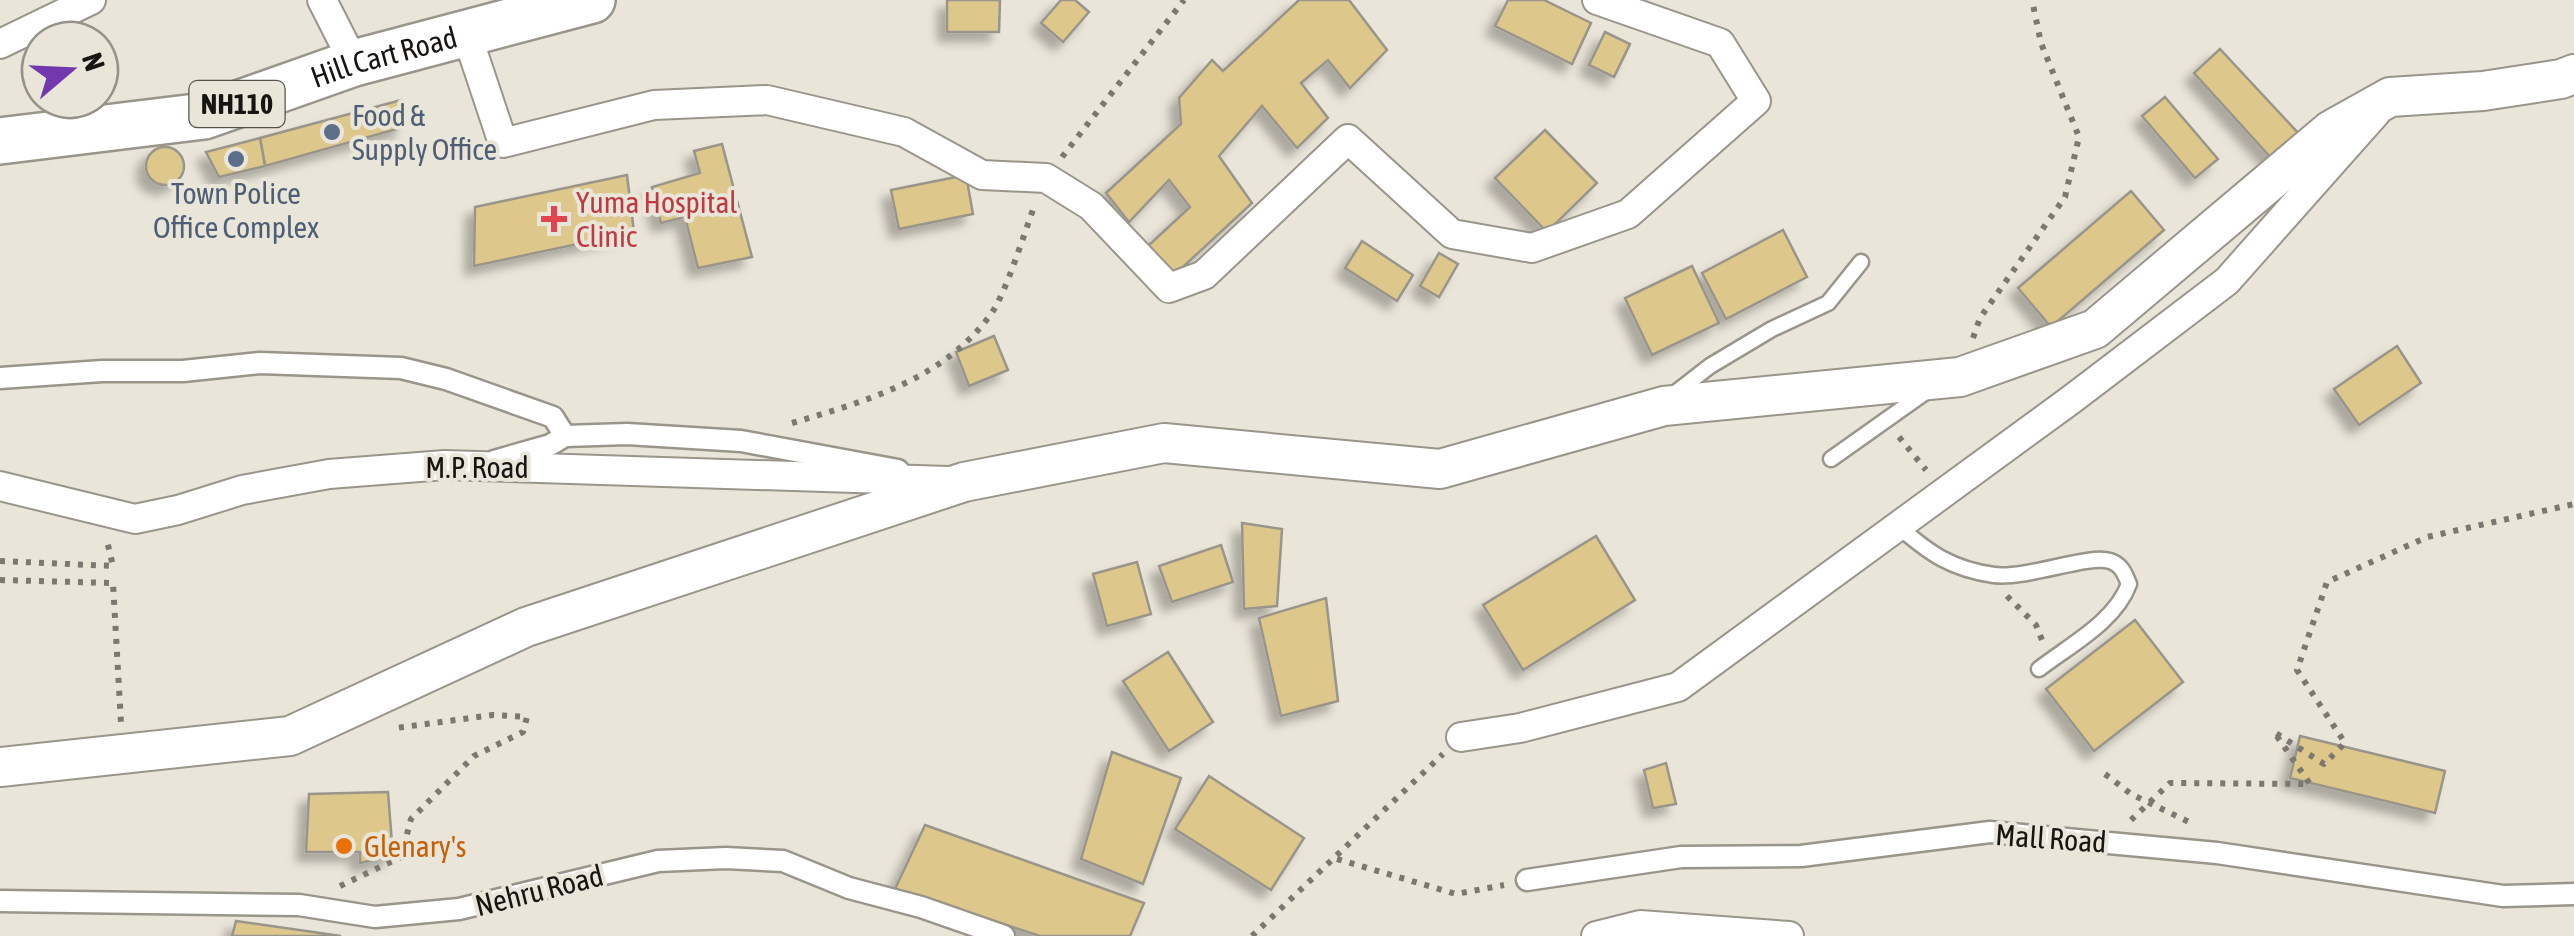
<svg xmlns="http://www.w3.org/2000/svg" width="2574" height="936" font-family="'Asap Condensed',sans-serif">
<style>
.building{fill:#ddc78a;stroke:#99958a;stroke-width:2.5;filter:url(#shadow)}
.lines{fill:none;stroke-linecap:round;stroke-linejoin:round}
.service-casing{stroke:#99958a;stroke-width:19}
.pedestrian-casing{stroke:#99958a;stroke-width:25}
.minor-casing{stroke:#99958a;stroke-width:32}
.secondary-casing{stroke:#99958a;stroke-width:42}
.trunk-casing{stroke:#99958a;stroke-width:50}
.path{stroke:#7a7870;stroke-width:6;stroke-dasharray:5 8;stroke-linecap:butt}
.service{stroke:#fff;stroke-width:14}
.pedestrian{stroke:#fff;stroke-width:20}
.minor{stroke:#fff;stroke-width:28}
.secondary{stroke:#fff;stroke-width:38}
.trunk{stroke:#fff;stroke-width:45}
.service-dot{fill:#5c6f8a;stroke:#e9e5d9;stroke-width:4}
.health-dot{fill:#e0444e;stroke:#e9e5d9;stroke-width:4}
.food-dot{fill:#e8710a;stroke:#e9e5d9;stroke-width:4}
.labels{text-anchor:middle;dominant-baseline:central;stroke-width:8;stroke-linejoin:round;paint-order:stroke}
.shield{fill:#e9e5d9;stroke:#55534d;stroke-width:2.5}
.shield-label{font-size:28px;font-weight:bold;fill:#161511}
.street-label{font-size:30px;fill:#161511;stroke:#e9e5d9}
.service-label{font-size:30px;fill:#4e5e75;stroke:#e9e5d9;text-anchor:start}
.health-label{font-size:30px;fill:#be3a42;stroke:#e9e5d9;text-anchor:start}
.food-label{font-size:30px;fill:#c56008;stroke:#e9e5d9;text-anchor:start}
</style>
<defs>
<filter id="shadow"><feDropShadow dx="-9" dy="9" stdDeviation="5" flood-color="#0004"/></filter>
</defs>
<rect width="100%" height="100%" fill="#e9e5d9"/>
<g class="building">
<path d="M947,0H1000L999,32H947Z"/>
<path d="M1061,0H1075L1089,12L1063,42L1041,23Z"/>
<path d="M1299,0H1349L1387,50L1350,88L1328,60L1301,83L1328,118L1297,148L1262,106L1219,156L1252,203L1171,278L1148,246L1190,207L1169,180L1129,222L1106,193L1181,124L1179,98L1212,60L1223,71Z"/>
<path d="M1508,0H1544L1591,23L1572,64L1495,26Z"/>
<path d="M1605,32L1630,44L1614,77L1589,65Z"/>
<path d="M2220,49L2300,135L2273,160L2194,73Z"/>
<path d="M2165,97L2218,159L2195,178L2142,116Z"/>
<path d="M401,100L404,127L265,166L260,138Z"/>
<path d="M1545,130L1597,183L1547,232L1495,178Z"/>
<path d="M260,138L265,166L219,177L206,152Z"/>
<path d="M722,144L752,257L698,268L685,217L661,223L652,187L700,173L694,151Z"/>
<circle cx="165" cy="166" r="19"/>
<path d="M627,175L634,232L474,266L475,207Z"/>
<path d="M966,175L973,214L899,229L891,190Z"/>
<path d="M2131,191L2164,230L2051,327L2018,288Z"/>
<path d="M1783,230L1807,277L1726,319L1702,273Z"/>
<path d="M1362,241L1413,275L1397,301L1345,268Z"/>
<path d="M1439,253L1458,264L1439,297L1420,286Z"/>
<path d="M1692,266L1719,323L1652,355L1625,298Z"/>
<path d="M994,336L1008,370L969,386L956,352Z"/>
<path d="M2397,346L2421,383L2359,425L2334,389Z"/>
<path d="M1242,523L1282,529L1277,606L1244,609Z"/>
<path d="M1596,536L1635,600L1523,670L1483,605Z"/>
<path d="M1221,545L1233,582L1172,602L1159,566Z"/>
<path d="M1137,562L1151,614L1107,626L1093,574Z"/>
<path d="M1326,598L1338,701L1281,716L1259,618Z"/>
<path d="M2135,620L2183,682L2094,751L2046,689Z"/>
<path d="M1168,652L1213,722L1169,751L1123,681Z"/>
<path d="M2300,736L2445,771L2435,813L2290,778Z"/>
<path d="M1112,752L1181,778L1143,884L1081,859Z"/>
<path d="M1666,763L1676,804L1653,808L1644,770Z"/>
<path d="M1209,776L1304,838L1271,890L1175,829Z"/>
<path d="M388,792L393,856L360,863V852H306L309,794Z"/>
<path d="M925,825L1144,903L1130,936H1040L895,889Z"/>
<path d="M236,921L341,936H232Z"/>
</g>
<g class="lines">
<defs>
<g id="service">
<path d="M1674,394L1710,366L1772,329L1828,303L1861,262"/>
<path d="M1831,459L1927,391"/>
<path d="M1898,526C1929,553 1951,569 1994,575C2028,579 2088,554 2110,561C2121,564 2125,574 2129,584C2115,622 2070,645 2039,669"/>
</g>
<g id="pedestrian">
<path d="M0,378L102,371H183L260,363L401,368L446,379L553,417L565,436"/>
<path d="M494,461L550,445L565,436L627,434L741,441L898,470"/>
<path d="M1527,880L1681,857L1801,856L1990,832L2217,853L2503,896L2574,894"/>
<path d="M0,901L299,905L375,917L459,909L658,861L726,858L783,861L849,888L921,907L1004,936"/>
</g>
<g id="minor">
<path d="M322,0L354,63"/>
<path d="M466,32L503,143L654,105L767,100L904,132L982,175L1046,178L1091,206L1169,288L1204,275L1348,139L1452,234L1532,248L1628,214L1756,101L1720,43L1597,0"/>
<path d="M0,44L91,0"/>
<path d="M0,486L135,519L178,510L242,490L329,474L445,465L948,481"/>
<path d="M1461,737L1520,728L1678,687L2072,399L2227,281L2376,113"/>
<path d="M1596,936L1640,925L1789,936"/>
</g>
<path id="secondary" d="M0,767L290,736L526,627L964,482L1164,443L1440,469L1664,406L1960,377L2095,329L2331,130L2390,97L2483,91L2561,79L2574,74"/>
<g id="trunk">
<path id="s1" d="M0,141L204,116L354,63L592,0"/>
</g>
</defs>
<use href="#service" class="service-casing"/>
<use href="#pedestrian" class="pedestrian-casing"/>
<use href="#minor" class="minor-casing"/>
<use href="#secondary" class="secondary-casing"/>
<use href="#trunk" class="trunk-casing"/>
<g class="path">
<path d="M1062,157L1184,0"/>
<path d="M1973,338L1980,318L2065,197L2079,137L2041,43L2032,0"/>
<path d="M792,423C866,401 943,380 991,314C1006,293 1024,234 1034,207"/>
<path d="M1899,437L1926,470"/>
<path d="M0,561L113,566L107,541"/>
<path d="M0,580L113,583L121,723"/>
<path d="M2007,596L2036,625L2042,640"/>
<path d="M2105,774L2131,794L2191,823"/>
<path d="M2131,820L2170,783L2310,784L2274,732L2324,764L2345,743L2297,670L2327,582L2427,537L2574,504"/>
<path d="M1337,859L1456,894L1504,885"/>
<path d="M340,886L401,857L411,819L474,756L523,732L527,717L493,715L396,728"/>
<path d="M1252,936L1443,754"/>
</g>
<use href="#service" class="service"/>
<use href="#pedestrian" class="pedestrian"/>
<use href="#minor" class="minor"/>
<use href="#secondary" class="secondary"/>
<use href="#trunk" class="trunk"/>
</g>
<g class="service-dot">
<circle cx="332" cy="132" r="10"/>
<circle cx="236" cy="159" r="10"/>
</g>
<path class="health-dot" d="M549 204h10v10h10v10h-10v10h-10v-10h-10v-10h10z"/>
<circle class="food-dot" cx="344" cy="846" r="10"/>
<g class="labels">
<rect class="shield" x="189.5" y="81" width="95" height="46" rx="8"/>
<g class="shield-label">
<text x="237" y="104">NH110</text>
</g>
<g class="street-label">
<text stroke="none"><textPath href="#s1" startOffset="395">Hill Cart Road</textPath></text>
<text x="477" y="467">M.P. Road</text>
<text transform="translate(2051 838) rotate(4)">Mall Road</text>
<text transform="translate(539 890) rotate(-14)">Nehru Road</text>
</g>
<g class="service-label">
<text x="352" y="115">Food &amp;<tspan x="352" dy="34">Supply Office</tspan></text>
<text x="236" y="193" text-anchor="middle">Town Police<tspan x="236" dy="34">Office Complex</tspan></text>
</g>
<g class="health-label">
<text x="576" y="202">Yuma Hospital<tspan x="576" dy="34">Clinic</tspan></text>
</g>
<g class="food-label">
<text x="364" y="846">Glenary's</text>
</g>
</g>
<g transform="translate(70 70) rotate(71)"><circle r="48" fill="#e9e5d9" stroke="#959289" stroke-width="2.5"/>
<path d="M0-8L18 38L0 25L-18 38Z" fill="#7338ad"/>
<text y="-15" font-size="28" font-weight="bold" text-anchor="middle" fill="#161511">N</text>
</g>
</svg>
